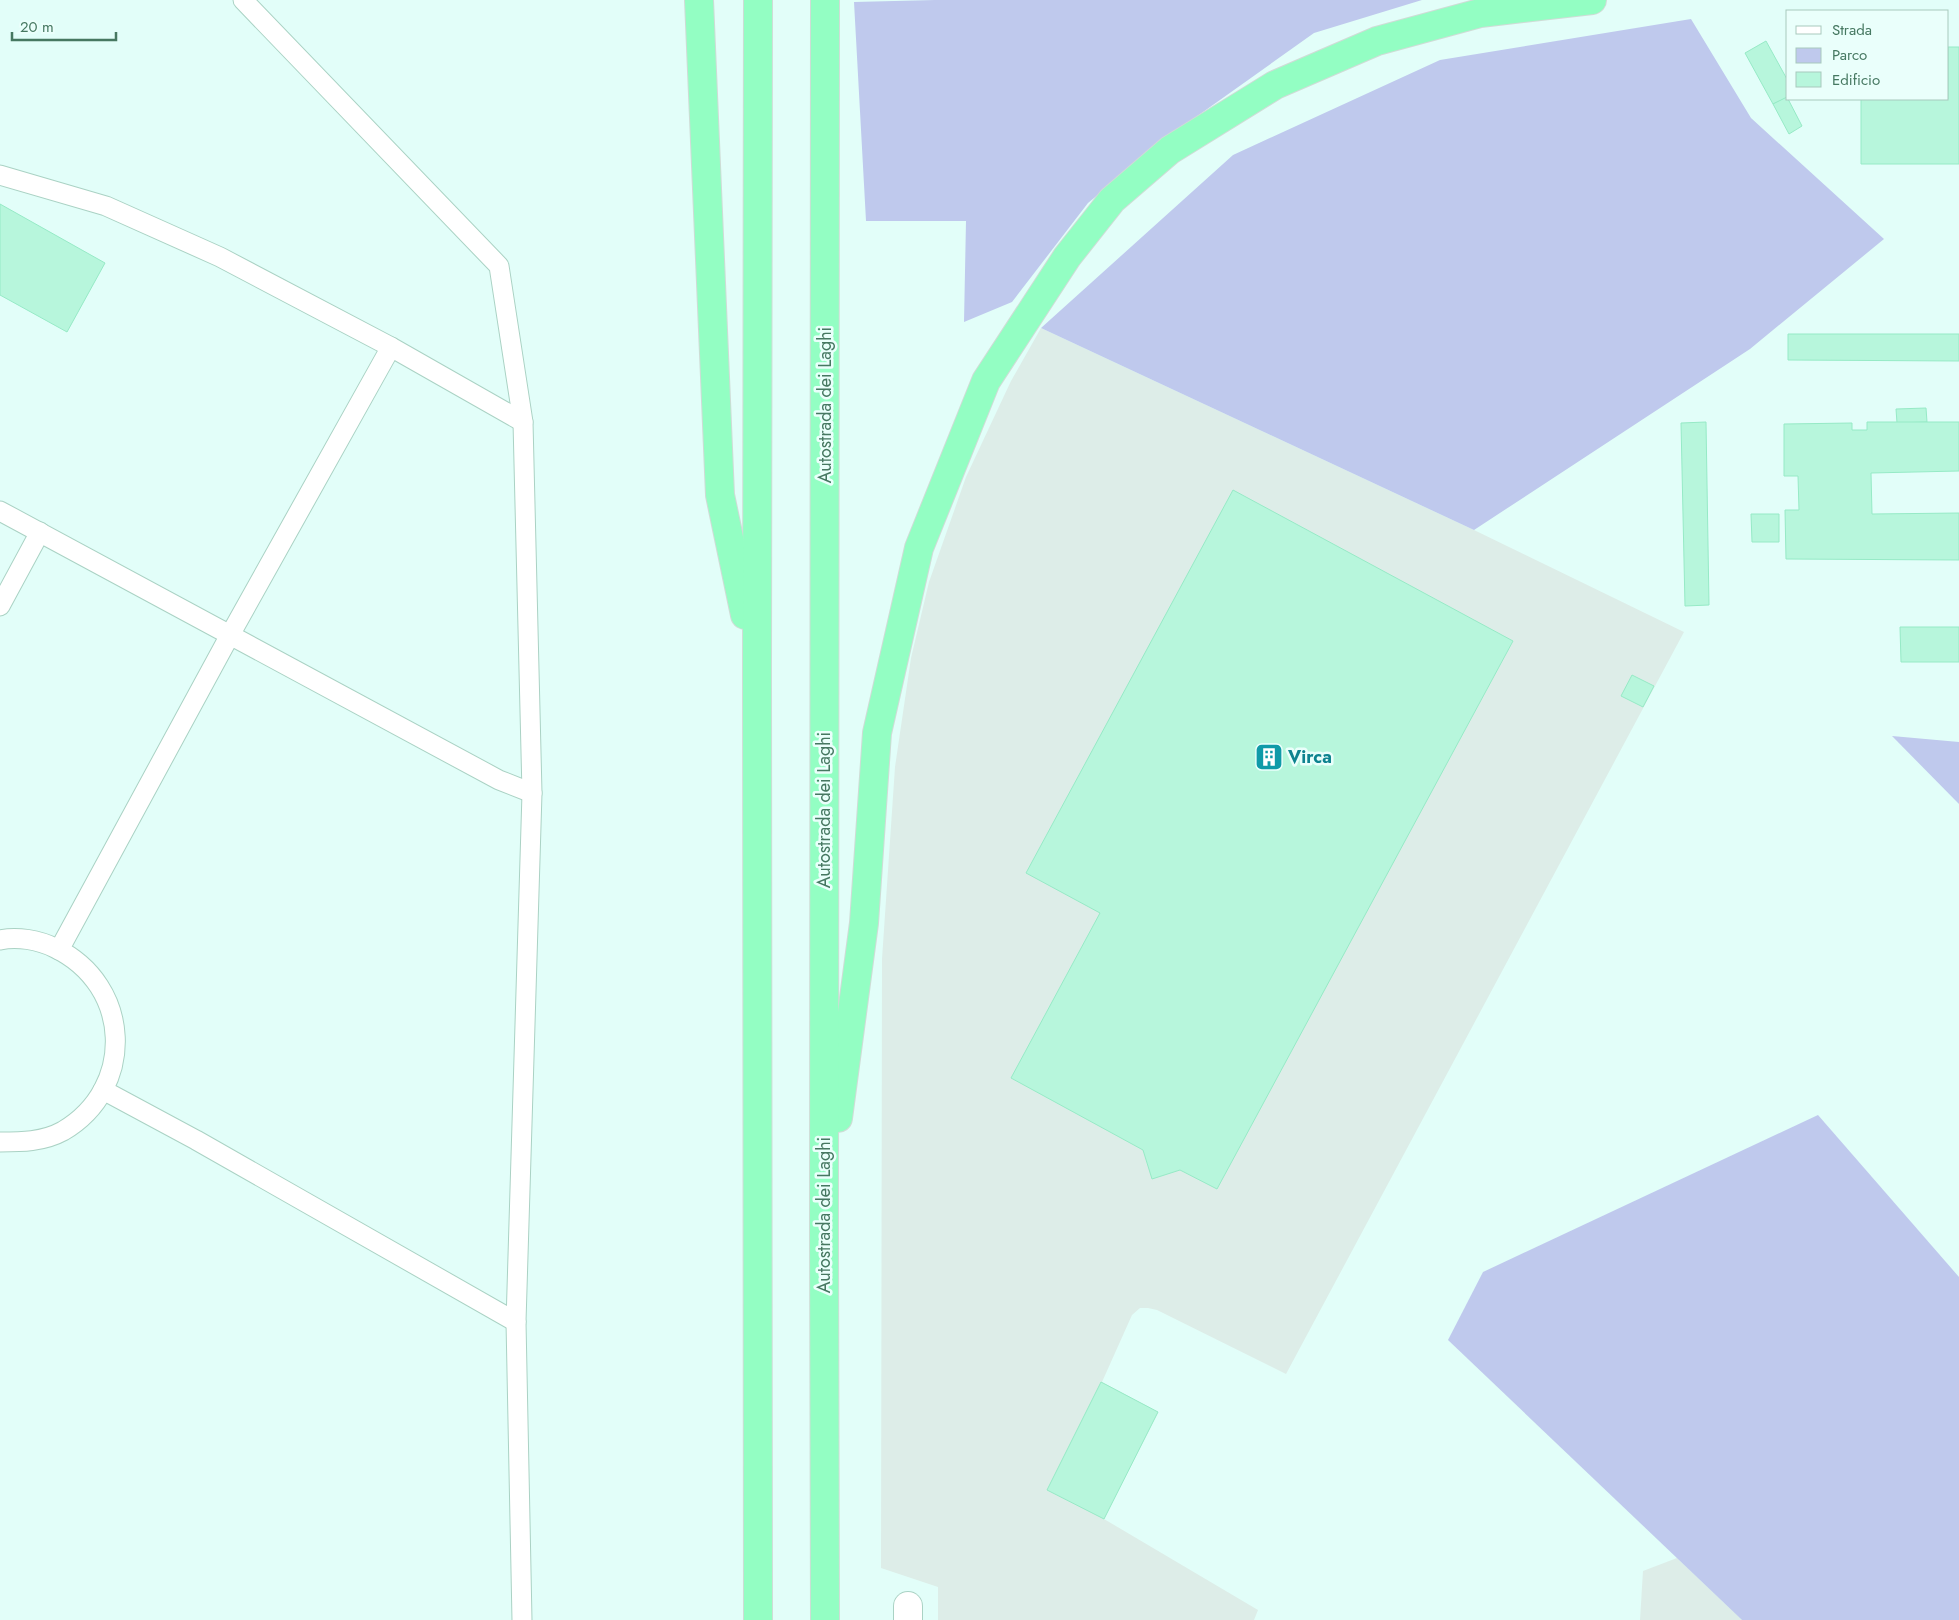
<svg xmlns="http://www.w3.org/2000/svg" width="1959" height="1620" font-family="Jost,sans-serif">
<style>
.industrial{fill:#ddede8}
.green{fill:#bfc9ed}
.building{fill:#b7f6dc;stroke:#96eac6}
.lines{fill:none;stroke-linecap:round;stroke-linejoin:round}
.lane-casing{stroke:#aad2c4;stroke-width:21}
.street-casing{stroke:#aad2c4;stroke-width:30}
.highway-casing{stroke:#cfdcd6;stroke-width:30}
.lane{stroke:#fff;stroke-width:19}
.street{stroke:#fff;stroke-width:28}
.highway{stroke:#93fec3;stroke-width:28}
.labels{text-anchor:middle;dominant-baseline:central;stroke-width:5;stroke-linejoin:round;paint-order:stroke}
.street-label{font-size:18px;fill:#467861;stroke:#eafffb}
.culture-label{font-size:18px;font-weight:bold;fill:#0d838f;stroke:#eafffb;text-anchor:start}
</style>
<rect width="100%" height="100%" fill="#e2fef9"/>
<g class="industrial">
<path d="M1041,328L1474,530L1684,632L1286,1374L1157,1310L1148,1308H1140L1132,1315L1102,1382L1158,1412L1104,1519L1258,1610L1254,1620H938V1587L881,1568L882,959L895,767L911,658L929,582L966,477L1011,381Z"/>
<path d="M1677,1558L1742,1620H1640L1643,1571Z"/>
</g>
<g class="green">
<path d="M935,0H1422L1314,33L1165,139L1088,203L1012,302L964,322L966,221H866L854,2Z"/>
<path d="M1691,19L1751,118L1884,239L1750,349L1474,530L1041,328L1233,155L1440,60Z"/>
<path d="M1892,736L1959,742V804Z"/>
<path d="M1818,1115L1959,1277V1620H1742L1448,1340L1483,1272Z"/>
</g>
<g class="building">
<path d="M1766,41L1788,81V97L1773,104L1745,53Z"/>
<path d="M1948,47H1959V164H1861V99H1948Z"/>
<path d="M1787,97L1802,126L1789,134L1773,104Z"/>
<path d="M0,204L105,263L67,332L0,295Z"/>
<path d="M1788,334H1959V361L1788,360Z"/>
<path d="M1926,408L1927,422L1897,423L1896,409Z"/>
<path d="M1706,422L1709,605L1685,606L1681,423Z"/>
<path d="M1867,422H1959V471L1871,473L1872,514L1959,513V560L1786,559L1785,510H1799L1798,476H1784V424L1852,423V430H1867Z"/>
<path d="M1233,490L1513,641L1217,1189L1180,1170L1152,1179L1143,1150L1011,1078L1100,913L1026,873Z"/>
<path d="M1751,514H1779V542H1752Z"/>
<path d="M1900,627H1959V662H1901Z"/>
<path d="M1632,675L1654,686L1643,707L1621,696Z"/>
<path d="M1101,1382L1158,1412L1104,1519L1047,1490Z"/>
</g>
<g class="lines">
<defs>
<g id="lane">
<path d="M243,0L499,266L523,422L532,793L516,1322L522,1620"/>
<path d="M0,175L106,206L220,257L391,347L523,422"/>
<path d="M0,511L499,780L532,793"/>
<path d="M0,606L40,532"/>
<path d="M0,940C17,936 39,940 55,948C132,985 136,1088 63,1131C43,1142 21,1142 0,1142"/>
<path d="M59,950L230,635L391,347"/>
<path d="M103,1090L196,1140L516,1322"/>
</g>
<path id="street" d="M908,1606V1620"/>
<g id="highway">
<path d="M699,0L720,495L745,615"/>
<path d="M758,0L757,672L758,1620"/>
<path d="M838,1118L864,923L877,733L919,548L986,381L1067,257L1112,200L1170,150L1275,85L1377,41L1480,13L1592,0"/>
<path d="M825,1620L824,1229L825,0"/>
</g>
</defs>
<use href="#lane" class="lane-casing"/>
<use href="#street" class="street-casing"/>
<use href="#highway" class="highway-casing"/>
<use href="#lane" class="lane"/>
<use href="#street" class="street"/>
<use href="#highway" class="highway"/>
</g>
<defs>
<symbol id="building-square" viewBox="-11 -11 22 22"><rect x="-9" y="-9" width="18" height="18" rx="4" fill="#0f9aa8" stroke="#eafffb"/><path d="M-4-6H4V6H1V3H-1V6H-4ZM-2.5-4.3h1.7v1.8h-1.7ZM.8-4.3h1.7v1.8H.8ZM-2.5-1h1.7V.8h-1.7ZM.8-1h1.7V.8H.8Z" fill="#fff"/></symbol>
</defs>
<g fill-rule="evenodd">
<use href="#building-square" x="1253" y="741" width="32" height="32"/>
</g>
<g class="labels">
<g class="street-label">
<text transform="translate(825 405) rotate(-90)">Autostrada dei Laghi</text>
<text transform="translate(824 810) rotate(-90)">Autostrada dei Laghi</text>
<text transform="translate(824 1215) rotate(-90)">Autostrada dei Laghi</text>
</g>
<g class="culture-label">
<text x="1288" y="757">Virca</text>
</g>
</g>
<rect x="1786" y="10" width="162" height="90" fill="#eafffb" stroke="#a8c9bd"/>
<rect x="1796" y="26" width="25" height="8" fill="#ffffff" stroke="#a8c9bd"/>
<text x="1832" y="35" font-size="15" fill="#467861">Strada</text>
<rect x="1796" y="48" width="25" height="15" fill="#bfc9ed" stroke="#a8c9bd"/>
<text x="1832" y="60" font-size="15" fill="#467861">Parco</text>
<rect x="1796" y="72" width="25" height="15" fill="#b7f6dc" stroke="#a8c9bd"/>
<text x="1832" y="85" font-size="15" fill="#467861">Edificio</text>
<path d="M12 32v8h104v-8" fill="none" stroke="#467861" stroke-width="2.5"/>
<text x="20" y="32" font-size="15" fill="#467861" stroke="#eafffb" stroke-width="4" paint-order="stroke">20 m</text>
</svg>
